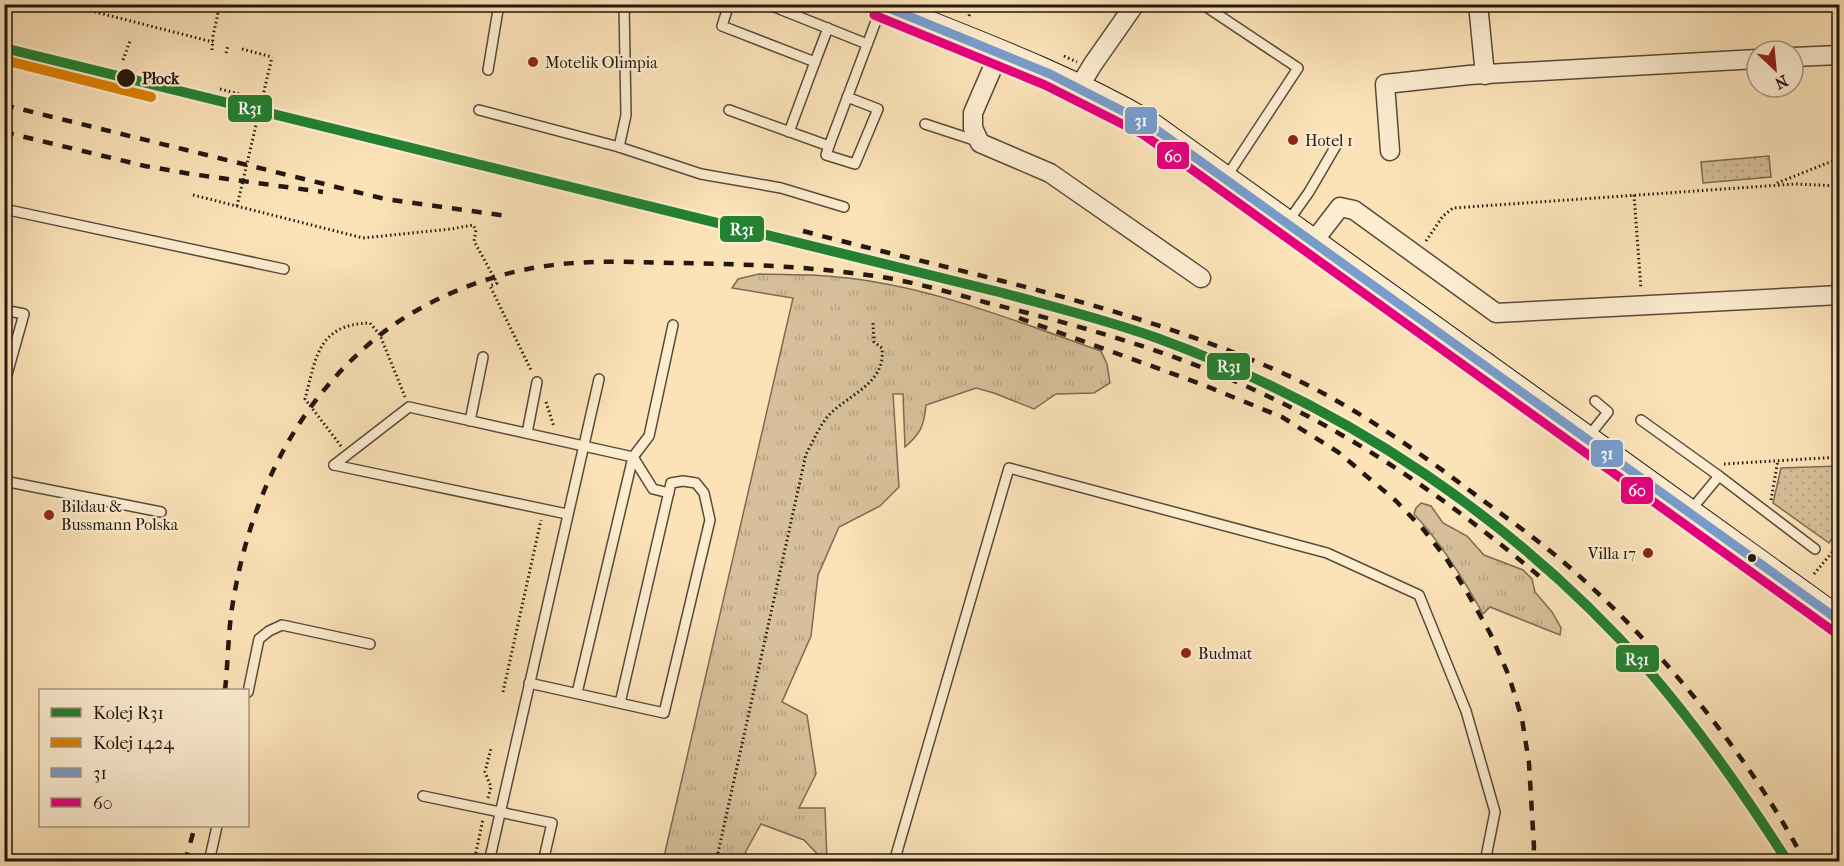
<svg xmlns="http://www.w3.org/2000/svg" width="1844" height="866" font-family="'IM FELL French Canon',serif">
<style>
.grass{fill:url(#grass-tufts);stroke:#7c6b54;stroke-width:1.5}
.park{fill:url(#park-dots);stroke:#7c6b54;stroke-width:1.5}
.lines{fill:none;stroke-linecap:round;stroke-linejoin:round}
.lane-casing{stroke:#594a39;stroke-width:12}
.street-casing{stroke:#594a39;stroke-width:21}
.secondary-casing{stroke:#23170f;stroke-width:28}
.path{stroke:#23170f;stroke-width:3;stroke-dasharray:1.5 3;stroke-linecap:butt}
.lane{stroke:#fcecd0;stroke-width:9}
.street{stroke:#fcecd0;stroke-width:18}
.secondary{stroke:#fcecd0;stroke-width:26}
.rail{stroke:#23170f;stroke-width:4.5;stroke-dasharray:10 10;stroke-linecap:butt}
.path-bridge{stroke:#23170f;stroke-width:3;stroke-dasharray:1.5 3;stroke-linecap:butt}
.bus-1-casing{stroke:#fcecd0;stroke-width:14}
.bus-2-casing{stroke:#fcecd0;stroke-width:14}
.bus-1{stroke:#789ccb;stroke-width:9}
.bus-2{stroke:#e5007d;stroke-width:9}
.rail-1-casing{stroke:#fcecd0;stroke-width:15}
.rail-2-casing{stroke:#fcecd0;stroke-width:15}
.rail-1{stroke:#238132;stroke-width:10}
.rail-2{stroke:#de8202;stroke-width:10}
.poi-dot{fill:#8f2418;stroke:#fcecd0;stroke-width:2}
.stop-dot{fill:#23170f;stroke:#fcecd0;stroke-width:2}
.labels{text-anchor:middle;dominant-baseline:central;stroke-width:4.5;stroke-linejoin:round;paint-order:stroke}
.poi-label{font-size:16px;fill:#23170f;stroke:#fcecd0;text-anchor:start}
.stop-label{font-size:16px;font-weight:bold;fill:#23170f;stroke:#fcecd0;text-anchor:start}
.line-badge{stroke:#fcecd0;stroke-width:2}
.badge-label{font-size:16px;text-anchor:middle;font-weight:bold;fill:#fff}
</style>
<defs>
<pattern id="grass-tufts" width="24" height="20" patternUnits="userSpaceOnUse" patternTransform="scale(1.5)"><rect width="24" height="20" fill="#d6bf9a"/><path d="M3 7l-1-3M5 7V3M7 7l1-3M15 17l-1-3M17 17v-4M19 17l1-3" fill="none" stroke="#b7a384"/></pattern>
<pattern id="park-dots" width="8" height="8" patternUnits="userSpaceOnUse" patternTransform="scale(1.5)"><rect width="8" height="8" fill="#d6bf9a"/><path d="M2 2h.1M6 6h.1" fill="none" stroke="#b7a384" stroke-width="1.8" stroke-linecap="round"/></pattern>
</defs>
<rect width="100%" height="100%" fill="#fbe2b7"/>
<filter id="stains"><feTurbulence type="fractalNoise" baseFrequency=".00333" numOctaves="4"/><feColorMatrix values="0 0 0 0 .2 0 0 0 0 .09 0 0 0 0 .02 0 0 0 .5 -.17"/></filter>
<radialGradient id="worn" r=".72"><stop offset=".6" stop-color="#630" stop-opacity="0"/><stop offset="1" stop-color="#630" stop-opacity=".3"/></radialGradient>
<g class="grass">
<path d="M759,274C784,275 811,274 837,277C928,285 1015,321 1101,351L1107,364L1110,383L1094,393L1056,394L1034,409L994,393L976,388L926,405C924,426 921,433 905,447L903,394H893L899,487L880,506L839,527L818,575L811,636L782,702L807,715L816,774L799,808H825L827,861H824L804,840L761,824L746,851L743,861H663L793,298L732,288L738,279Z"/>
<path d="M1421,503L1431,506L1443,523L1467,536L1484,555L1523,570L1532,579L1535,592L1552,612L1561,628L1560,635L1490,607L1483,614C1463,578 1442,544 1414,514L1416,508Z"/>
</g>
<g class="park">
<path d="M1769,156L1771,177L1703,183L1701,162Z"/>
<path d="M1839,466V528L1829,543L1773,503L1781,468Z"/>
</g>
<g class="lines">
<defs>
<g id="lane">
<path d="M729,4L722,26L815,62L828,28"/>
<path d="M767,4L867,44"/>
<path d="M1202,4L1298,68L1227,176"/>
<path d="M488,70L499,4"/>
<path d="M847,97L878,109L855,164L826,155L829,146L876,21L881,8"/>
<path d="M479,110L619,147L701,174L781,188L844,207"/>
<path d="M729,110L829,146"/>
<path d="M925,124L980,142"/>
<path d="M789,132L815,62"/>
<path d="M619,147L626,115L624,4"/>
<path d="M4,209L284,269"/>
<path d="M1287,223L1309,192L1337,144"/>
<path d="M4,310L24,314L4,385"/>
<path d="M1641,420L1719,476"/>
<path d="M470,421L483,357"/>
<path d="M527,433L537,382"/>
<path d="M1588,437L1608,412L1595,401"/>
<path d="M334,465L409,407L633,457L577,693"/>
<path d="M334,465L567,514"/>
<path d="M4,481L161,512"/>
<path d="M669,493L653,489L633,457L649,436L673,325"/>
<path d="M1690,511L1719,476L1815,549"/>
<path d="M529,683L664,713L710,520L704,493L696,483L683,481L671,483L620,703"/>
<path d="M248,692L259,639L269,631L282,625L370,644"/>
<path d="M423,796L552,823L543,862"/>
<path d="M209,862L217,826"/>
<path d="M489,862L599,379"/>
<path d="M894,862L1009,468L1327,553L1419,595L1466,711L1495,812L1485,862"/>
</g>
<g id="street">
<path d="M1478,4L1485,75"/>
<path d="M999,53L973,113V128L980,143L1050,173L1201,278"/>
<path d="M1793,57L1840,55"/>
<path d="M1079,87L1093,64L1135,4"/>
<path d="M1390,151L1385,84L1469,75L1757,59"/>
<path d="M1313,242L1340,207L1354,210L1496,313L1840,295"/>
</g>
<path id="secondary" d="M878,4C970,41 1064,75 1150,125L1840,621"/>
</defs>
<use href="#lane" class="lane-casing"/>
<use href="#street" class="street-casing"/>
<use href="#secondary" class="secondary-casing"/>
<g class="path">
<path d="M64,4L213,42"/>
<path d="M969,16L973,4"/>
<path d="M1767,46L1781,45"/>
<path d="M242,49L272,57"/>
<path d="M212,50L213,36L220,4"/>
<path d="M226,53L228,46"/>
<path d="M1064,56L1077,62"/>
<path d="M123,60L130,41"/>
<path d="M220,89L262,100"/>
<path d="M1777,183L1840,158"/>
<path d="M193,195L363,238L451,229L473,225L476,230L474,241L497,283L490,286L532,372"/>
<path d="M1634,195L1641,289"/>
<path d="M1426,241L1443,216L1453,208L1795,184L1840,186"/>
<path d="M546,402L554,427"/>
<path d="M341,446L305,399C316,359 317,324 370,323L380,335L405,397"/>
<path d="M1837,457L1838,468"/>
<path d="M1724,464L1840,457"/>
<path d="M1771,500L1778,460"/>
<path d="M1839,503H1840"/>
<path d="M1814,574L1840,543"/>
<path d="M503,692L541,520"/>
<path d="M488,798L491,787L485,772L491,748"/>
<path d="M474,862L483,819"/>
<path d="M716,862L806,454C813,442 820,424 830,414C851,393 886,383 882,348L874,342L873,323"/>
</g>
<use href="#lane" class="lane"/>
<use href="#street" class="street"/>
<use href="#secondary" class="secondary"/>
<g class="rail">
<path d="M4,105L385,199L507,216"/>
<path d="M4,132L145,166L191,174L323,192"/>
<path d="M803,231C957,272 1117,302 1264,365C1337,395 1407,443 1469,490C1505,517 1543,543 1576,573C1664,652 1750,757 1805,862"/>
<path d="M893,266L927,270"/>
<path d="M1019,318L1201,384L1282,417L1338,452L1396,501L1423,529L1446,558L1468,594L1490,633L1509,676L1522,719L1529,763L1534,847L1533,862"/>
<path d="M225,690C228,663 228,635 232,608C247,511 286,420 359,353C404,310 467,281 528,269C577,259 627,262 677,263C740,264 804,266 867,275C908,280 948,292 988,303C1077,325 1164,349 1248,387C1357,436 1449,500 1539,576"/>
<path d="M185,862L195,826"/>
</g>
<path class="path-bridge" d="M237,206L272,57"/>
<defs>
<path id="bus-1" d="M879,4L1050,74L1150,125L1840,621"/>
<path id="bus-2" d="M874,15L1045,85L1144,135L1833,631"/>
</defs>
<use href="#bus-1" class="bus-1-casing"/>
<use href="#bus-2" class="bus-2-casing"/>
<use href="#bus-1" class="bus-1"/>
<use href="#bus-2" class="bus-2"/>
<defs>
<path id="rail-1" d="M4,48L1003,293C1054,307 1107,320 1157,338C1347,407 1516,520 1649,671C1701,731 1745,795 1788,862"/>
<path id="rail-2" d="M4,60L151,97"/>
</defs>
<use href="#rail-1" class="rail-1-casing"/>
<use href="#rail-2" class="rail-2-casing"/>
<use href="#rail-1" class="rail-1"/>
<use href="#rail-2" class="rail-2"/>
</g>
<g class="poi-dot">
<circle cx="533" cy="62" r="6"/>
<circle cx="1293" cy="140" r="6"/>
<circle cx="49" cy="515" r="6"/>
<circle cx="1648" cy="553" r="6"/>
<circle cx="1186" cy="653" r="6"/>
</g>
<g class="stop-dot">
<circle cx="126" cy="78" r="10"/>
<circle cx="1752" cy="558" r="5"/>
</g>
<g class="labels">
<g class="poi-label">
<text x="545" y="62">Motelik Olimpia</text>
<text x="1305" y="140">Hotel 1</text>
<text x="61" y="506">Bildau &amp;<tspan x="61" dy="18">Bussmann Polska</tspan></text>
<text x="1636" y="553" text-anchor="end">Villa 17</text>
<text x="1198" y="653">Budmat</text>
</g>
<g class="stop-label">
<text x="142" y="78">Płock</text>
</g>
</g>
<g class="line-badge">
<rect x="227" y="94" width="46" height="29" rx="6" fill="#238132"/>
<rect x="1124" y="106" width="34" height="29" rx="6" fill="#789ccb"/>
<rect x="1156" y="141" width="34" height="29" rx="6" fill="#e5007d"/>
<rect x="719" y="215" width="46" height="28" rx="6" fill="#238132"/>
<rect x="1206" y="352" width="45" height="29" rx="6" fill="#238132"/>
<rect x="1590" y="439" width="34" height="29" rx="6" fill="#789ccb"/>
<rect x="1620" y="476" width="34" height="29" rx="6" fill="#e5007d"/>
<rect x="1615" y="644" width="45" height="29" rx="6" fill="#238132"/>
</g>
<g class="badge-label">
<text x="250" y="114">R31</text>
<text x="1141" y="126">31</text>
<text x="1173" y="162">60</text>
<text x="742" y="235">R31</text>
<text x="1229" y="372">R31</text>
<text x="1607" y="459">31</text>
<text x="1637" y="496">60</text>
<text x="1637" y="665">R31</text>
</g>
<rect width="1844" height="866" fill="none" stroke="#fbe2b7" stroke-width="24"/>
<rect x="6" y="6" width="1832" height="854" fill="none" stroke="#23170f" stroke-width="3"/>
<rect x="12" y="12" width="1820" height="842" fill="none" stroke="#23170f" stroke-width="1.5"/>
<rect x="39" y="689" width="210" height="138" fill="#fcecd0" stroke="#a59783" stroke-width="1.5"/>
<rect x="51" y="708" width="30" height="9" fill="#238132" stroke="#a59783" stroke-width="1.5"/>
<text x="93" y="719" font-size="18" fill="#23170f">Kolej R31</text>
<rect x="51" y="738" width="30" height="9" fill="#de8202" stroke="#a59783" stroke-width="1.5"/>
<text x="93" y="749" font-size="18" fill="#23170f">Kolej 1424</text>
<rect x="51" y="768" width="30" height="9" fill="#789ccb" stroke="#a59783" stroke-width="1.5"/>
<text x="93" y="779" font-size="18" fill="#23170f">31</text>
<rect x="51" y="798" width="30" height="9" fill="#e5007d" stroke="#a59783" stroke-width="1.5"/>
<text x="93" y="809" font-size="18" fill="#23170f">60</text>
<g transform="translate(1775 69) rotate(154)"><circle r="28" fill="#fcecd0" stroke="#a59783" stroke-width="1.5"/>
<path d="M0-4.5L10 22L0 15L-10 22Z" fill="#8f2418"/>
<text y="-9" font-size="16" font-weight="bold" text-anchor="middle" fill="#23170f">N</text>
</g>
<rect width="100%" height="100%" filter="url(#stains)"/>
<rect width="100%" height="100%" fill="url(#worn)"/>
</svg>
